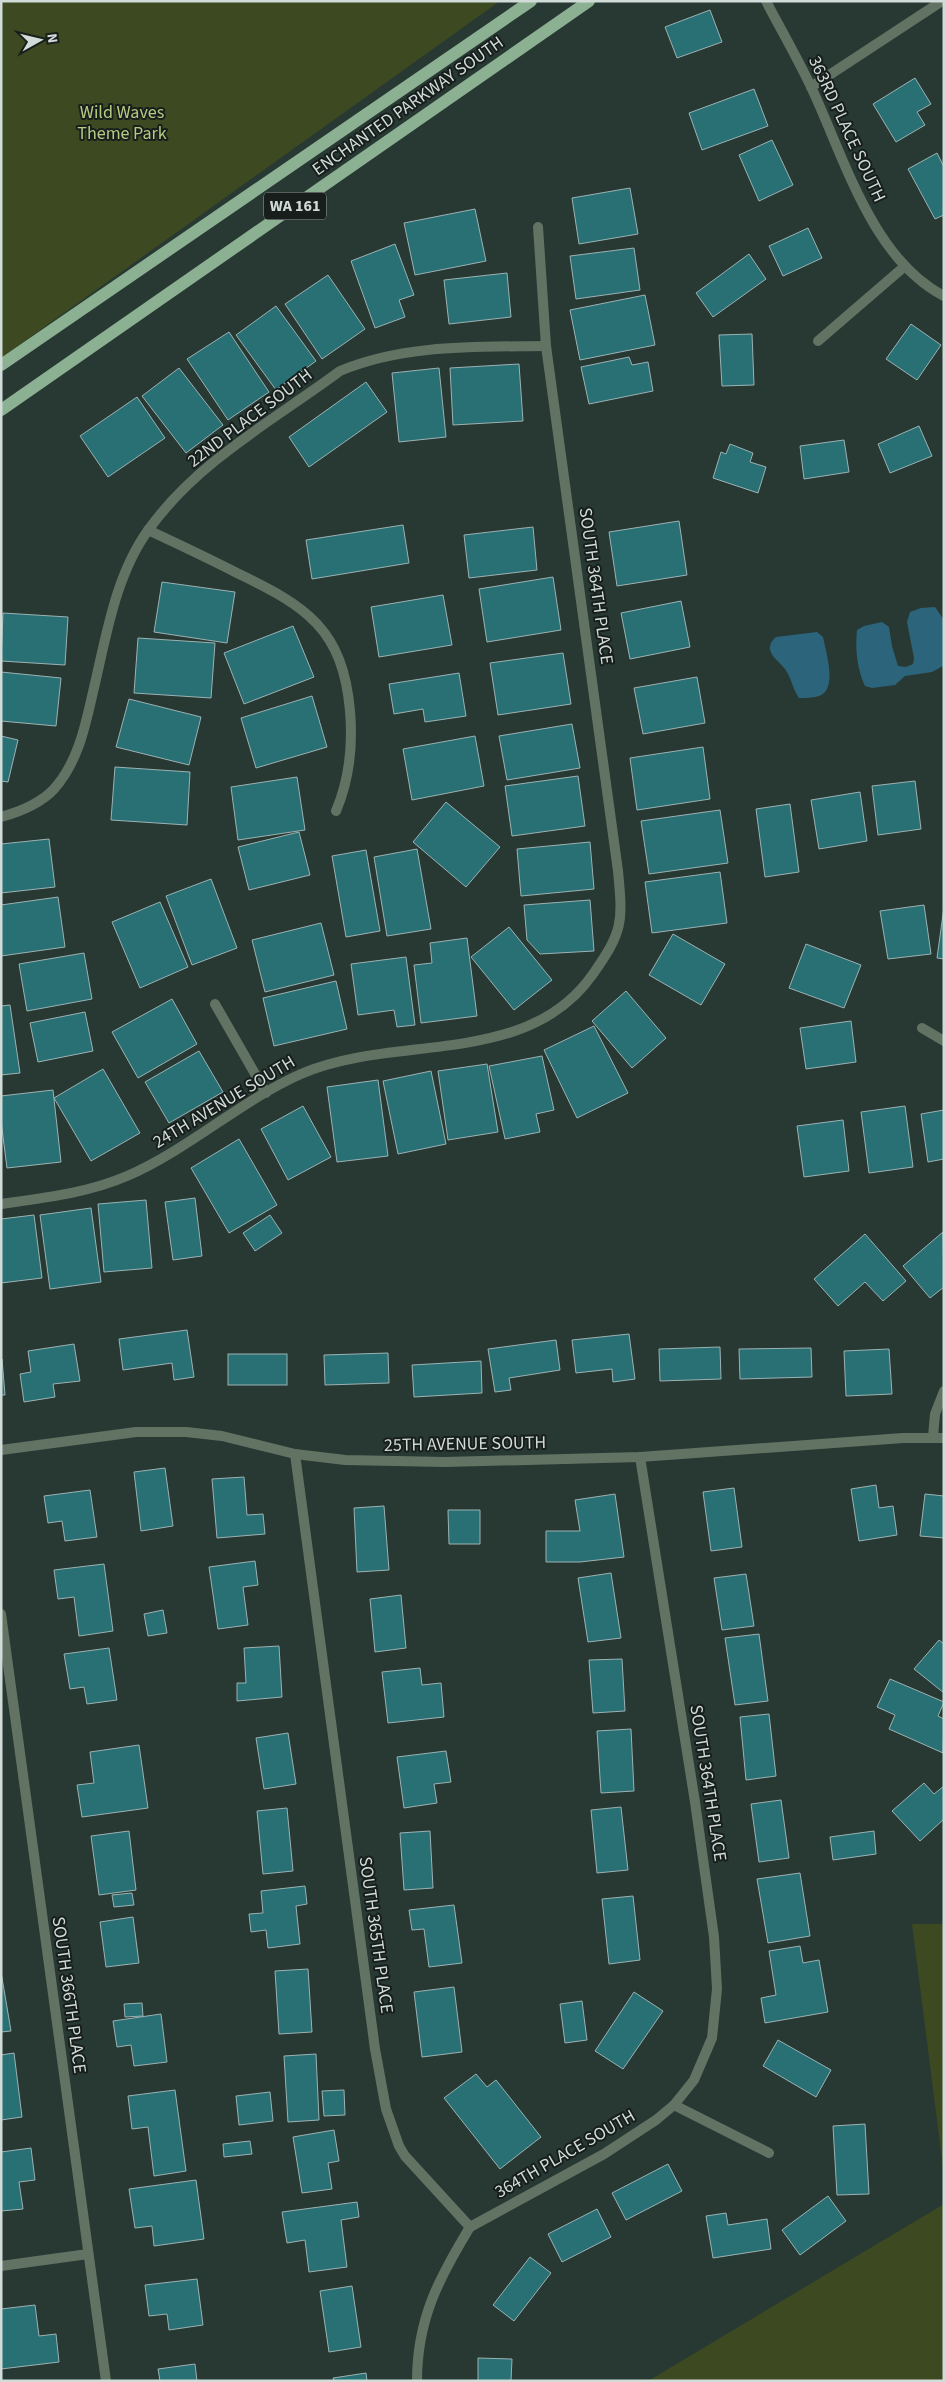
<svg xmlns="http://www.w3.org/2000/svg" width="945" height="2382" font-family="'Source Sans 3',sans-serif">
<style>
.green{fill:#3d4920}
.water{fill:#2b647b}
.building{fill:#297074;stroke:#9cb2b3}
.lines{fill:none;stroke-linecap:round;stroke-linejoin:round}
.street{stroke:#627364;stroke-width:10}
.primary{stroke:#8cb192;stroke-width:12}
.labels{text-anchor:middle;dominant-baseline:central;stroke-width:4;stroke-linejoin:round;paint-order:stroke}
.shield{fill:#171e1c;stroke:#99a3a0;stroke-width:1}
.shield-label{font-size:16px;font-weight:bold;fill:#d1dcd9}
.street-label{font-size:18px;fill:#d1dcd9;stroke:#171e1c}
.park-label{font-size:18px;fill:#b4cb82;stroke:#171e1c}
</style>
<rect width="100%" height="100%" fill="#283934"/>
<g class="green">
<path d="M1,1H500L1,358Z"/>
<path d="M912,1924H944V2175Z"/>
<path d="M944,2204V2381H648Z"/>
</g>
<g class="water">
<path d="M935,607L944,620L943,666L932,672L905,676L895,685L872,688L865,686C857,669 855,649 857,630L864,626L882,622L889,627L892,646L898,666L906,667L913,664L914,658L907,622L910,612L921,608Z"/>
<path d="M817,632L823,637C826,652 838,690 819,696C813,698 805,698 799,698C793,690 791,677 785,669C777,659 761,650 776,637Z"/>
</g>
<g class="building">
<path d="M710,10L722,42L677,58L665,27Z"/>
<path d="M915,78L931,104L917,112L925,125L896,142L873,104Z"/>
<path d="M754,89L768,126L702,150L689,113Z"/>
<path d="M772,140L793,185L759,201L739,155Z"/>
<path d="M937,153L944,167V215L935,219L908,169Z"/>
<path d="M630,188L638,234L579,244L572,198Z"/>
<path d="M475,209L486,261L415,275L404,223Z"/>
<path d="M808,228L822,258L783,276L769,246Z"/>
<path d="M395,244L414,295L399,300L405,317L375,328L351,261Z"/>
<path d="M634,248L640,290L576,299L570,256Z"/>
<path d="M749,254L766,279L713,317L696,293Z"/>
<path d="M507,273L511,317L449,324L444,280Z"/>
<path d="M328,275L365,329L322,359L285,304Z"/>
<path d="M645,295L655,345L580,360L570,310Z"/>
<path d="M276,306L316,361L276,390L236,335Z"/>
<path d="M911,324L941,345L917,380L886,359Z"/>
<path d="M229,332L269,392L228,420L187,359Z"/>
<path d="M752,334L754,385L722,386L719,335Z"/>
<path d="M629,357L632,365L648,362L653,391L589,404L581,367Z"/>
<path d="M519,364L523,421L453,425L450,368Z"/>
<path d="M179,368L223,425L186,453L142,396Z"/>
<path d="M439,368L446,437L399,442L392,373Z"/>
<path d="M366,382L387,412L309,467L289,437Z"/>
<path d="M137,397L165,438L108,477L80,436Z"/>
<path d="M919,426L932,456L890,473L878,444Z"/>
<path d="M844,440L849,472L804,479L800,446Z"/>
<path d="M730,444L753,453L750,462L766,467L758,493L713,478L721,452L726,454Z"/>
<path d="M679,521L687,575L617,586L609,532Z"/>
<path d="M403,525L409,563L312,579L306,540Z"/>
<path d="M533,527L537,570L469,578L464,535Z"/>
<path d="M553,577L561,630L487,642L479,589Z"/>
<path d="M162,582L235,592L227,643L154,632Z"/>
<path d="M443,595L452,645L379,657L371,607Z"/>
<path d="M681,601L690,647L630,659L621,613Z"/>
<path d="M3,613L68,617L65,665L1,661Z"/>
<path d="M293,626L314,677L244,704L224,653Z"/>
<path d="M138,638L215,643L211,698L134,693Z"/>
<path d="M563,653L571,704L498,715L490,663Z"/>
<path d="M1,672L61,678L56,726L1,721Z"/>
<path d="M459,673L466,716L425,722L423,709L394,714L389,684Z"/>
<path d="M697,677L705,723L643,734L634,688Z"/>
<path d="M312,696L327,747L256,768L241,718Z"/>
<path d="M129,699L201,717L189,765L116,747Z"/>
<path d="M572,724L580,768L507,780L499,736Z"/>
<path d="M1,736L18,740L8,782L1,781Z"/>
<path d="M475,736L484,786L412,800L403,749Z"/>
<path d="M703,747L710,799L637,810L630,758Z"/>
<path d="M115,767L190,772L187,825L111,820Z"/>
<path d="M578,776L585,826L512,836L505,786Z"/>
<path d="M297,777L305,830L238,840L231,787Z"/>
<path d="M915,781L921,829L878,835L872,786Z"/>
<path d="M860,792L867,841L819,849L811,800Z"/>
<path d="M446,802L500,847L466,887L413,842Z"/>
<path d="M790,804L799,872L765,877L756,809Z"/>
<path d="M720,810L728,863L649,874L641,821Z"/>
<path d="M299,832L310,875L249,890L238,847Z"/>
<path d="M49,839L55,887L1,893V844Z"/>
<path d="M590,842L594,889L521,896L517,849Z"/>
<path d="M417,849L431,929L387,936L374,857Z"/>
<path d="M366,850L380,931L346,937L332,856Z"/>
<path d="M720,872L727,923L652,933L645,882Z"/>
<path d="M211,879L237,948L192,965L166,896Z"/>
<path d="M58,897L65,947L1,956V905Z"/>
<path d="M590,900L594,951L540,954L527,940L524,905Z"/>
<path d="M160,902L188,967L140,988L112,922Z"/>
<path d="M924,905L931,954L888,959L880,911Z"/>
<path d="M944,907V959L937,958Z"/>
<path d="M321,923L334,975L265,992L252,940Z"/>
<path d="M509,927L552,980L514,1010L471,957Z"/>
<path d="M673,934L725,964L701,1005L649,975Z"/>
<path d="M467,938L477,1016L421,1023L414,965L432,963L430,943Z"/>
<path d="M806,944L861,965L844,1008L789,988Z"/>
<path d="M84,953L92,999L27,1011L19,964Z"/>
<path d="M406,957L415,1025L397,1027L394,1010L358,1015L351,964Z"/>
<path d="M336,981L347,1029L274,1046L263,998Z"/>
<path d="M626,991L666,1038L632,1068L592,1021Z"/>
<path d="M172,999L197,1044L138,1078L112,1032Z"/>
<path d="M10,1005L20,1073L1,1075V1006Z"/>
<path d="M85,1012L93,1051L38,1062L30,1023Z"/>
<path d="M851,1021L856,1062L806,1069L800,1028Z"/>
<path d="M594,1026L628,1093L577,1118L544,1050Z"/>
<path d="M199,1051L223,1092L169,1123L145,1082Z"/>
<path d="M542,1056L554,1110L536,1114L540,1132L505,1139L489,1066Z"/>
<path d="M487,1064L498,1132L448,1140L438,1071Z"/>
<path d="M103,1069L140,1133L91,1161L54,1098Z"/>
<path d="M431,1071L446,1144L398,1154L383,1081Z"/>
<path d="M378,1080L388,1156L337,1162L327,1087Z"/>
<path d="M53,1090L61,1162L7,1168L1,1121V1096Z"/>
<path d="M303,1106L331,1157L288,1180L261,1129Z"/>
<path d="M905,1106L913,1167L869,1173L861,1112Z"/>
<path d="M944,1110V1159L928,1162L921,1114Z"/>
<path d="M843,1120L849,1171L804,1177L797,1126Z"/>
<path d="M239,1139L277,1205L229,1233L191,1168Z"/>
<path d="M195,1198L202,1256L173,1260L165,1202Z"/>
<path d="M146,1200L152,1268L104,1272L98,1204Z"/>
<path d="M91,1208L101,1282L50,1289L40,1215Z"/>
<path d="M34,1215L42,1278L1,1283V1219Z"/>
<path d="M270,1215L282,1233L255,1251L243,1233Z"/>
<path d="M943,1232L944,1287L930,1298L903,1266Z"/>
<path d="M865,1234L906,1281L883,1301L865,1282L838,1306L814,1279Z"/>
<path d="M187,1330L194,1377L174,1380L172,1363L123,1370L119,1339Z"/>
<path d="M629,1334L635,1379L613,1382L612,1369L576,1373L572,1340Z"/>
<path d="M556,1340L560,1370L509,1378L511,1390L495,1392L488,1349Z"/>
<path d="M74,1344L80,1381L53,1384L55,1397L24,1402L20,1374L31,1372L28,1351Z"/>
<path d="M720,1347L721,1379L660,1381L659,1349Z"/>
<path d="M811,1348L812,1377L740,1379L739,1349Z"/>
<path d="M889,1349L892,1394L846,1396L844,1351Z"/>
<path d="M388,1353L389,1383L325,1385L324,1355Z"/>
<rect x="228" y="1354" width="59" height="31"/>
<path d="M2,1359L5,1395H1V1359Z"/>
<path d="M481,1361L482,1393L414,1397L412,1365Z"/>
<path d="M165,1468L173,1526L141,1531L134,1472Z"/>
<path d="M244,1477L247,1515L263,1514L265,1534L217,1538L212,1479Z"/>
<path d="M876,1485L879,1508L893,1506L897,1535L859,1541L851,1489Z"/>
<path d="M734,1488L742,1547L711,1551L703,1492Z"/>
<path d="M90,1490L97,1537L65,1541L62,1521L48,1523L44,1496Z"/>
<path d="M615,1494L624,1557L580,1562H546V1531H580L575,1500Z"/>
<path d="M925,1494L944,1496V1538L920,1536Z"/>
<path d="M384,1506L389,1570L357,1572L354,1508Z"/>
<path d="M448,1510H480V1544H449Z"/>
<path d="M255,1561L258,1585L243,1587L248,1625L218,1629L209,1567Z"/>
<path d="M104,1564L113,1631L79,1636L74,1597L58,1599L54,1570Z"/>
<path d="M611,1573L621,1638L588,1642L578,1578Z"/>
<path d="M746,1574L754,1626L722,1630L714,1578Z"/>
<path d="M401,1595L406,1648L375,1652L370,1599Z"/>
<path d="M163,1610L167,1633L148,1636L144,1614Z"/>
<path d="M759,1634L768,1701L735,1705L725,1638Z"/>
<path d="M939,1640L944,1644V1693L914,1669Z"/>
<path d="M279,1646L282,1697L237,1701V1683H246L244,1648Z"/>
<path d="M109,1648L117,1700L87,1704L84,1687L70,1689L64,1654Z"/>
<path d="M622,1659L625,1711L593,1713L589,1660Z"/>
<path d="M420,1668L422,1685L441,1683L444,1717L388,1723L382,1672Z"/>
<path d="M890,1679L944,1702L938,1716L944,1719L943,1753L889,1729L895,1715L877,1707Z"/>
<path d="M769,1714L776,1776L746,1780L740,1717Z"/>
<path d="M631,1729L634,1791L601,1793L597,1731Z"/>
<path d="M288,1733L296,1784L264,1789L256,1738Z"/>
<path d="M139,1745L148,1808L82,1817L77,1785L94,1783L90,1752Z"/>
<path d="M446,1751L451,1782L434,1784L437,1803L404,1808L397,1757Z"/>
<path d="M924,1783L934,1794L944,1786V1819L920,1841L892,1811Z"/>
<path d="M781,1800L789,1858L759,1862L751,1804Z"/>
<path d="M621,1807L628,1870L597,1873L591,1810Z"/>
<path d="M287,1808L293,1871L263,1874L257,1811Z"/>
<path d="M129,1831L136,1890L99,1895L91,1836Z"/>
<path d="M430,1831L433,1888L404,1890L400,1833Z"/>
<path d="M874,1831L876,1854L833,1860L830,1837Z"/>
<path d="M800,1873L810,1936L768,1943L757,1879Z"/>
<path d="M305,1886L307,1904L296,1906L300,1944L268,1948L266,1930L251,1932L249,1914L263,1913L261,1891Z"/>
<path d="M132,1893L134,1905L114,1907L112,1895Z"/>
<path d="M633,1896L640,1960L609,1964L602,1899Z"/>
<path d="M454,1905L462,1963L429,1967L424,1929L412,1930L409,1910Z"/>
<path d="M133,1917L139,1963L106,1967L100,1922Z"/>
<path d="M800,1946L803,1963L819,1960L828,2012L765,2023L761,1998L776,1995L769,1951Z"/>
<path d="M308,1969L312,2032L279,2034L275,1971Z"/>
<path d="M1,1972L11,2031L1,2032Z"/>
<path d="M454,1987L462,2052L422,2057L414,1992Z"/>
<path d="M634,1992L663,2011L623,2069L595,2051Z"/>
<path d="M582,2001L587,2040L565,2043L560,2004Z"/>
<path d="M142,2003L143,2016L125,2017L124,2004Z"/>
<path d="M161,2014L167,2062L134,2066L131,2045L117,2047L113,2021Z"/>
<path d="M778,2040L831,2070L816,2097L763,2066Z"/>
<path d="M14,2053L22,2117L1,2120V2055Z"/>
<path d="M316,2054L319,2120L288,2122L284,2056Z"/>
<path d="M476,2074L487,2087L496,2080L541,2137L500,2169L444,2098Z"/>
<path d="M175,2090L186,2171L154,2176L148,2127L132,2129L128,2096Z"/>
<path d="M344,2090L345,2115L324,2116L322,2091Z"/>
<path d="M270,2092L273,2121L239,2125L236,2096Z"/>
<path d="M865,2124L869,2194L837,2195L833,2126Z"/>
<path d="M334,2130L339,2161L328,2163L332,2189L302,2193L293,2137Z"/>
<path d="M250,2141L252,2154L224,2157L223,2144Z"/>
<path d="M31,2148L35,2180L19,2182L23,2209L1,2211V2152Z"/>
<path d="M668,2164L682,2191L626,2220L612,2193Z"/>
<path d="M196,2180L204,2239L154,2246L152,2226L135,2228L129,2189Z"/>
<path d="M828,2196L846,2221L800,2255L782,2230Z"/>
<path d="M357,2202L359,2217L341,2220L347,2267L309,2272L305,2240L287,2243L282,2212Z"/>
<path d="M597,2209L611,2237L562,2262L548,2234Z"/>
<path d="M726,2213L728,2225L767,2219L771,2249L713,2258L706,2216Z"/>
<path d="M530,2257L551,2273L514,2321L493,2305Z"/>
<path d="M197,2279L203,2325L169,2330L167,2314L149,2316L145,2285Z"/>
<path d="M352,2286L361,2347L329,2352L320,2291Z"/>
<path d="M35,2305L39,2336L56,2334L59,2362L1,2369V2309Z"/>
<path d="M478,2358L512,2359L511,2381H478Z"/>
<path d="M195,2364L197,2381H160L158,2369Z"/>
<path d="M366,2373L367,2381H334L333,2378Z"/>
</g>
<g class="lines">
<g class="street">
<path d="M766,1C781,30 798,59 812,89C844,157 872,259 944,296"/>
<path d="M811,87L942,1"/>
<path d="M818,341L905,266"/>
<path d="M148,530C178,544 208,558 237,573C306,606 343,629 350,711C353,746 350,778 336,811"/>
<path d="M1,817C19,812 41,803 54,789C78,762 85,727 93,692C106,638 115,575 149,529C198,461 274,420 340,371C404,344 478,347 546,346"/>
<path d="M215,1004L266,1093"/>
<path d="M922,1028L944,1041"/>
<path d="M1,1204C43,1198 88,1193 127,1176C189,1149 240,1101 301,1074C394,1033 527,1069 593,974C623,931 623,923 618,871L546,346L538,227"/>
<path d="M933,1437L935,1414L944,1391"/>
<path d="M1,1450L136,1432H186L222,1436L295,1454L345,1460L445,1462L640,1457L903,1438H944"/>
<path d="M295,1454L375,2049L386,2109L399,2146L405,2156L470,2227C439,2278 417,2319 417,2381"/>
<path d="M1,1614L106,2381"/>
<path d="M674,2105L769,2153"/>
<path d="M470,2227L604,2154L656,2120L674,2105L694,2080L712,2038L717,1989L714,1937L695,1802L640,1457"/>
<path d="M1,2266L88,2254"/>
</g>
<g class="primary">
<path d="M1,365L531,1"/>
<path d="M1,410L589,1"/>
</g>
</g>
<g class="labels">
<rect class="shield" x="264" y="192.5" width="62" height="27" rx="4"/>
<g class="shield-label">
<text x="295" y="206">WA 161</text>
</g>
<g class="street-label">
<text transform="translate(408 106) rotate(-35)">ENCHANTED PARKWAY SOUTH</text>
<text transform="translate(847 129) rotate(65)">363RD PLACE SOUTH</text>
<text transform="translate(250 418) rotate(-37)">22ND PLACE SOUTH</text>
<text transform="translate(596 586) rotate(82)">SOUTH 364TH PLACE</text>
<text transform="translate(224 1102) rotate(-31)">24TH AVENUE SOUTH</text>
<text transform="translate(465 1444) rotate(-1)">25TH AVENUE SOUTH</text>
<text transform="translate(708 1783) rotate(81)">SOUTH 364TH PLACE</text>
<text transform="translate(376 1935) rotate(82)">SOUTH 365TH PLACE</text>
<text transform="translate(69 1995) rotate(82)">SOUTH 366TH PLACE</text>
<text transform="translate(565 2154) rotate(-30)">364TH PLACE SOUTH</text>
</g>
<g class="park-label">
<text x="122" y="112">Wild Waves<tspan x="122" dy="21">Theme Park</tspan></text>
</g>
</g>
<rect width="945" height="2382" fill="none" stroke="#d1dcd9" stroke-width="5"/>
<g transform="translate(40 40) rotate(82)" stroke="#171e1c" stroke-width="4" paint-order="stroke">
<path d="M0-4L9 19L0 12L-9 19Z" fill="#d1dcd9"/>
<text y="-8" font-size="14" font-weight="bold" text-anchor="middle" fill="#d1dcd9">N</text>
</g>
</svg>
